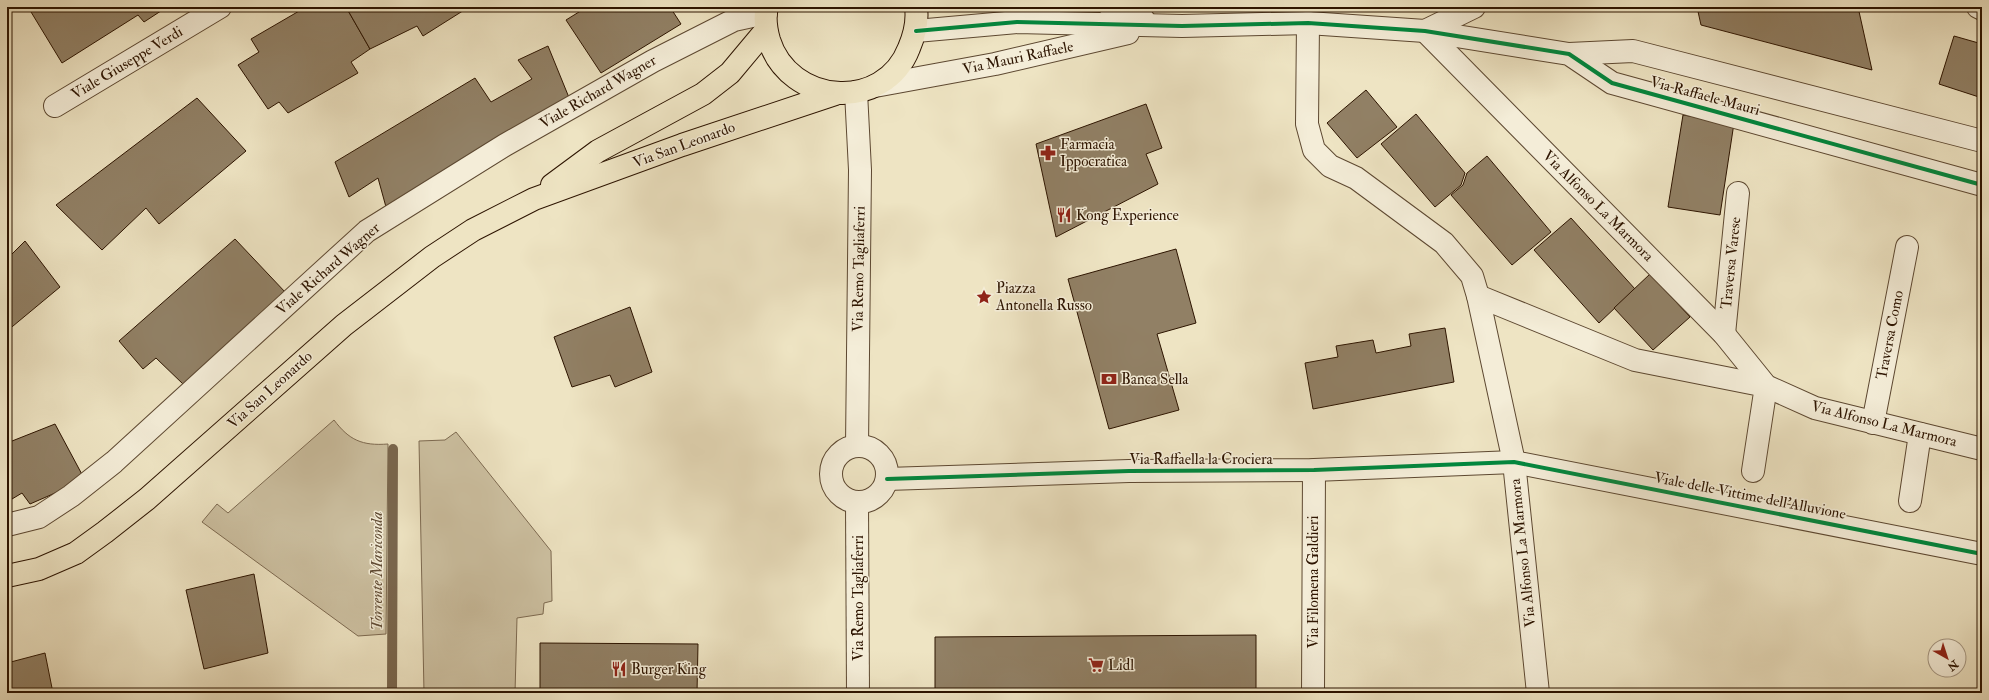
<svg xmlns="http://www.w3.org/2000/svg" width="1989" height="700" font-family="'IM FELL Double Pica',serif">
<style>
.green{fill:#cdc1a2;stroke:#7d6a51}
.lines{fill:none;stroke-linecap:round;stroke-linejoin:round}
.stream{stroke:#79664d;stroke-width:10}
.building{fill:#918065;stroke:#2d1400}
.minor-casing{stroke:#5d4831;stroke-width:24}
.major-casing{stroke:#2d1400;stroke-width:24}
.minor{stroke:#f4edd8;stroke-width:22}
.major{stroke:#eee4c3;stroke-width:22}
.cycleway-casing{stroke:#f4edd8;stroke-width:6}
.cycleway{stroke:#00873e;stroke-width:4}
.labels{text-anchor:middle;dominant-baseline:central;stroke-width:3;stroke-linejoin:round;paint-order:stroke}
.street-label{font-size:15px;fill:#2d1400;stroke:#f4edd8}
.poi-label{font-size:15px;fill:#2d1400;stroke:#f4edd8;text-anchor:start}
.water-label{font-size:16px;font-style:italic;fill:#604b34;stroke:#f4edd8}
</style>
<rect width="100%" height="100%" fill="#eee4c3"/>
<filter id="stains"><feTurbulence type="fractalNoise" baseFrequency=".005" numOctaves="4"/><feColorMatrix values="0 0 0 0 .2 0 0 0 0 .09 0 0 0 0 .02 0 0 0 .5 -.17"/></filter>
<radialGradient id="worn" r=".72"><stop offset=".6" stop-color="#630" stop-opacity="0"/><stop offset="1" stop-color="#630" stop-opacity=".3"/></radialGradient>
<g class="green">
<path d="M334,420C349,440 362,446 388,444L386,634L358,636L202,522L217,504L228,513Z"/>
<path d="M456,432L551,551L552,601L544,603L543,614L517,618L515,693H424L419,441L445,440Z"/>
</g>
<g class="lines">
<path class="stream" d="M392,693L393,449"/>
</g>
<g class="building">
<path d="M28,7H167L144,22L138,15L62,63Z"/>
<path d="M306,7H346L370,49L351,62L358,73L288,113L279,102L268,109L238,65L259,52L251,39Z"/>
<path d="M346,7H469L423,36L417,26L370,49Z"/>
<path d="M587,7H670L681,24L601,73L566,20Z"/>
<path d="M1697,7H1858L1872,70L1701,25Z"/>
<path d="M1954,36L1982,44V98L1939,84Z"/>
<path d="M548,46L570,100L386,207L378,178L349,197L335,162L475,78L491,102L532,79L518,60Z"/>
<path d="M1366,90L1397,127L1357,158L1327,123Z"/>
<path d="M197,98L246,151L159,224L146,208L102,250L56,205Z"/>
<path d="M1146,104L1162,148L1146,154L1158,184L1056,237L1036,144Z"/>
<path d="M1416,114L1465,173L1461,185L1435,207L1381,144Z"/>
<path d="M1683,115L1734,123L1720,215L1668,207Z"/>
<path d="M1487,156L1551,232L1512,265L1451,195L1463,185L1467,173Z"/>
<path d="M1571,218L1635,289L1599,323L1534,250Z"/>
<path d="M235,239L286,293L184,385L156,358L143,369L119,341Z"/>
<path d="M25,241L60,287L7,331V259Z"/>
<path d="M1176,249L1196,323L1157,334L1179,410L1109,429L1068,279Z"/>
<path d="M1650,274L1690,317L1653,350L1614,308Z"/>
<path d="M630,307L652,372L615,387L610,375L572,387L554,337Z"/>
<path d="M1445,328L1454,382L1313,409L1305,363L1338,357L1336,346L1373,340L1376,353L1411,346L1409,334Z"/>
<path d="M55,424L85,480L30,504L22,493L7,502V443Z"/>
<path d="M254,574L268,653L204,669L186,590Z"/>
<path d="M1256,635V693H935V637Z"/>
<path d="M540,643L698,644L697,693H540Z"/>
<path d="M45,653L53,693H7V663Z"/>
</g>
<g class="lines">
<defs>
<g id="minor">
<path d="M1110,7L1144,20"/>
<path d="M1978,7L1982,9"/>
<path d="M1308,23L1307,124L1314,150L1330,166L1356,178L1444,243L1472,276L1478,296L1514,462L1538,693"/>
<path d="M916,31L1017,22L1182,26L1308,23L1425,31L1569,54L1612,83L1982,185"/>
<path d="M1425,31L1724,334L1766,386L1815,408L1982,449"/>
<path d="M1425,31L1474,7"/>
<path d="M1569,54L1633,51L1982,141"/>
<path d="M875,86L995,64L1128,33"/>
<path d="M856,92L860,170L857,446"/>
<path d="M55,106L220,7"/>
<path d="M1478,296L1635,360L1766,386L1753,471"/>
<path d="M1724,334L1738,193"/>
<path d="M1873,423L1907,247"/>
<circle cx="859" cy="474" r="28"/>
<path d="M887,479L1129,471L1314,470L1514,462L1982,554"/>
<path d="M1910,501L1920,434"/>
<path d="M857,503L858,693"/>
<path d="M7,525L39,517L71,496L114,462L367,231L505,145L653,61L734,20L766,13"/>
<path d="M1313,693L1314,470"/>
</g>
<g id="major">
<path d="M767,7C764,18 766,29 769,40C789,105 884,113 909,48C915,34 918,22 916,7"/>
<path d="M552,185L598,151L703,94L730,73L766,30"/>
<path d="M7,576L39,569L76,553L105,532L147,499L344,325L432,257L473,230L534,199L682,145L835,94"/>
</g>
</defs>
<use href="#minor" class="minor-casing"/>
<use href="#major" class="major-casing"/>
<use href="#minor" class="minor"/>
<use href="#major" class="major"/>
<defs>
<g id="cycleway">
<path d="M916,31L1017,22L1182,26L1308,23L1425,31L1569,54L1612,83L1982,185"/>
<path d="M887,479L1129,471L1314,470L1514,462L1982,554"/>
</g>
</defs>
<use href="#cycleway" class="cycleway-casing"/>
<use href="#cycleway" class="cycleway"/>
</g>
<defs>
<symbol id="pharmacy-bare" viewBox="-9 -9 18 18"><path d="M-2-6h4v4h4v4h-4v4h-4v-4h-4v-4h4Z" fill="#8f2418" stroke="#f4edd8" stroke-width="2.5" paint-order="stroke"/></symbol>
<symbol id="restaurant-bare" viewBox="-9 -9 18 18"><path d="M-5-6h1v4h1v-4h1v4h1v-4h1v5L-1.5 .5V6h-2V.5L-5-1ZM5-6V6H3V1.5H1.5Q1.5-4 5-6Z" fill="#8f2418" stroke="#f4edd8" stroke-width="2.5" paint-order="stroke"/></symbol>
<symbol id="sight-bare" viewBox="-9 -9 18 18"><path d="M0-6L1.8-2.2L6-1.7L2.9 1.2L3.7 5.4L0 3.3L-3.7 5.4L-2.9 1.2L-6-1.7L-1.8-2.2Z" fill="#8f2418" stroke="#f4edd8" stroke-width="2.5" paint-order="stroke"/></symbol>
<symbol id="bank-bare" viewBox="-9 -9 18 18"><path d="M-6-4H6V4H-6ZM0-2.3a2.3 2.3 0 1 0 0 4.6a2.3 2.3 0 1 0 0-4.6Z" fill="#8f2418" stroke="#f4edd8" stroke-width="2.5" paint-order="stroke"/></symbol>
<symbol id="supermarket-bare" viewBox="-9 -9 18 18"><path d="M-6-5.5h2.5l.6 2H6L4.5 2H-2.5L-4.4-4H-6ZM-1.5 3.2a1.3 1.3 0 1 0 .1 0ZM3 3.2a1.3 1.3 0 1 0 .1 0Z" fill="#8f2418" stroke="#f4edd8" stroke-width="2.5" paint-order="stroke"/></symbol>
</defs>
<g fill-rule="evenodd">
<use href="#pharmacy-bare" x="1037" y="142" width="22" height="22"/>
<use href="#restaurant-bare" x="1053" y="204" width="22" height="22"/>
<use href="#sight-bare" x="973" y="286" width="22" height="22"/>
<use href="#bank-bare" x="1098" y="368" width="22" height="22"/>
<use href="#supermarket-bare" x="1085" y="654" width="22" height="22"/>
<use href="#restaurant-bare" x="608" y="658" width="22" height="22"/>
</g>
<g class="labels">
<g class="street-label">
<text transform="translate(1018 58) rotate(-12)">Via Mauri Raffaele</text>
<text transform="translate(127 63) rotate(-31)">Viale Giuseppe Verdi</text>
<text transform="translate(598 92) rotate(-30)">Viale Richard Wagner</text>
<text transform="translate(1705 96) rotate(15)">Via Raffaele Mauri</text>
<text transform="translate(684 145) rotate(-20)">Via San Leonardo</text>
<text transform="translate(1598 206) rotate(45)">Via Alfonso La Marmora</text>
<text transform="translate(1731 263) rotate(-84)">Traversa Varese</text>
<text transform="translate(328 269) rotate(-41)">Viale Richard Wagner</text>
<text transform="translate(859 269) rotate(-89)">Via Remo Tagliaferri</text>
<text transform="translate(1890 335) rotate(-79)">Traversa Como</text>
<text transform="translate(270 390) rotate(-42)">Via San Leonardo</text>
<text transform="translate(1884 424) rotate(14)">Via Alfonso La Marmora</text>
<text x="1201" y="459">Via Raffaella la Crociera</text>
<text transform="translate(1750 496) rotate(11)">Viale delle Vittime dell'Alluvione</text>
<text transform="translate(1523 553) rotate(-96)">Via Alfonso La Marmora</text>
<text transform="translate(1313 582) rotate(-90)">Via Filomena Galdieri</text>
<text transform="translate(858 598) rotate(-90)">Via Remo Tagliaferri</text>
</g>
<g class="poi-label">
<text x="1060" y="144">Farmacia<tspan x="1060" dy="17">Ippocratica</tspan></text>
<text x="1076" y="215">Kong Experience</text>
<text x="996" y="288">Piazza<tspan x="996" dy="17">Antonella Russo</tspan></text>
<text x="1121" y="379">Banca Sella</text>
<text x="1108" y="665">Lidl</text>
<text x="631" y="669">Burger King</text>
</g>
<g class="water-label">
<text transform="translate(377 571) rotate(-90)">Torrente Mariconda</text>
</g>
</g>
<rect width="1989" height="700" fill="none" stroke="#eee4c3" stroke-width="24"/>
<rect x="8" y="8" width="1973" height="684" fill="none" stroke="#2d1400" stroke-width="2"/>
<rect x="12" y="12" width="1965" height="676" fill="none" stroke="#2d1400"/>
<g transform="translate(1947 658) rotate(141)"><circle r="19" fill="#f4edd8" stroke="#a49682"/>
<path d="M0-3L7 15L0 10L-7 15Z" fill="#8f2418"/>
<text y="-6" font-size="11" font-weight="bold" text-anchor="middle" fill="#2d1400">N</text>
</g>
<rect width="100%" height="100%" filter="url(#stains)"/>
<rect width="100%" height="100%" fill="url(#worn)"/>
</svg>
